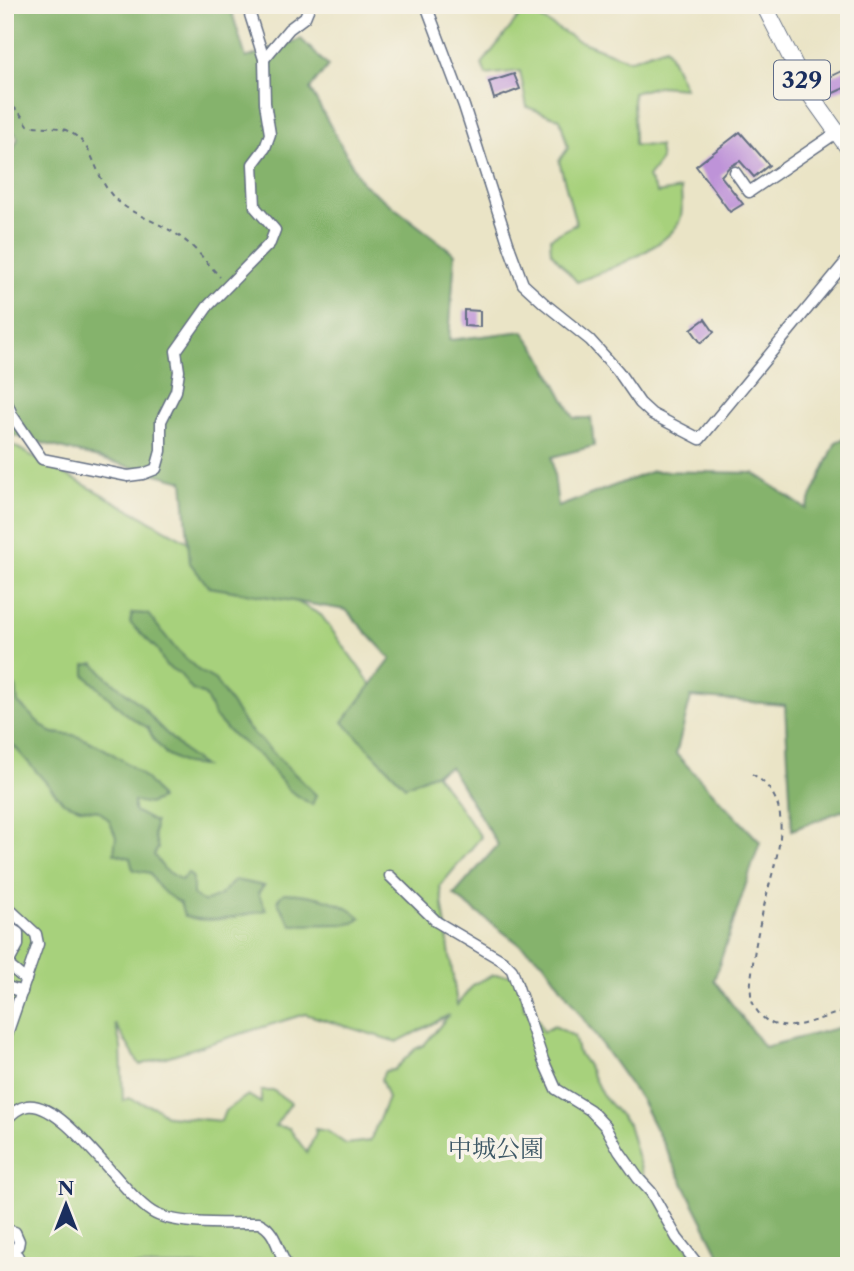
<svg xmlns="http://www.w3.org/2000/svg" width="854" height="1271" font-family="'Libre Caslon Text','Noto Serif JP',serif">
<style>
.green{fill:#a7d17c;stroke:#61806d;stroke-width:2;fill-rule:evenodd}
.forest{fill:#85b36c;stroke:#507165;stroke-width:2}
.building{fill:#be93d8}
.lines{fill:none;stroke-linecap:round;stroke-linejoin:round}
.minor-casing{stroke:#636e82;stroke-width:13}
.highway-casing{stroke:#636e82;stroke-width:18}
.path{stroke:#636e82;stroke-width:2;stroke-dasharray:5 5;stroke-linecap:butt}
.minor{stroke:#fff;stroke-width:10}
.highway{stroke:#fff;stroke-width:16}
.labels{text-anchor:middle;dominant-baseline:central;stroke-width:7;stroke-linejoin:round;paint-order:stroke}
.shield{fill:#f7f3e8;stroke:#5d6a87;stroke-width:2}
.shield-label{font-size:23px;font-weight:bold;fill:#1b2f5e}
.park-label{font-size:24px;fill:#3e5866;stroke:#f7f3e8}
</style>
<rect width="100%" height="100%" fill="#f7f3e8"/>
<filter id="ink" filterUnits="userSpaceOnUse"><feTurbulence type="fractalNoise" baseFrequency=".0143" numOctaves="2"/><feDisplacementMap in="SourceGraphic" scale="14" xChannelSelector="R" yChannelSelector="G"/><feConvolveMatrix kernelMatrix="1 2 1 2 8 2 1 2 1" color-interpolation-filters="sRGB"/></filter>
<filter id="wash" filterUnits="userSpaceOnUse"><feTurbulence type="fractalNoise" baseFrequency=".00686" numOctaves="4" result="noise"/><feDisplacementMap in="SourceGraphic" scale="28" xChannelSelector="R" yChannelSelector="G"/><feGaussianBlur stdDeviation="1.57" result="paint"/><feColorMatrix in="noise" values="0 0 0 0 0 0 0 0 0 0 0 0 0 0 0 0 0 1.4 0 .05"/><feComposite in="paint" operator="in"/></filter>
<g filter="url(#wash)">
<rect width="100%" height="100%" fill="#eae4c6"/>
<g class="green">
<path d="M525,9L577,40L629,60L666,47L685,88L658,86L633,93L634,145L659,146L661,160L648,177L657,193L681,189C681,197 683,208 681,216C676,245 603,272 577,282L551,252L550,238L576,224L559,161L568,148L560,119L527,107L520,71L486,75L482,64Z"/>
<path d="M5,441L321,615L481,837L440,886L457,1005L474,984L493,975H523L524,1008L538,1019L543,1032L554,1026L574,1036L578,1052L587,1064L602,1095L628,1124L643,1176L659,1192L681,1236L699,1266H5ZM305,1014L397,1042L449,1015L424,1045L415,1049L394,1070L385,1071L381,1079L388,1098L370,1141L346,1144L327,1131L315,1129L316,1133L307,1153L289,1128L275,1126L291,1103L274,1091H261V1103L248,1095L225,1111L221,1121L167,1116L157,1108L128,1098L123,1101L121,1047L115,1024L140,1065Z"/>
</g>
<g class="forest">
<path d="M5,5H232L231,9L246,58L301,39L328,66L310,89L362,183L455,254L449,340L523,331L540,354L574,418H591L594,446L552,457L558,507L653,471L754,473L806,509L836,442L849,436V808L792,830L785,705L691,697L676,754L760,842L714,980L764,1047L849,1025V1266H725L641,1100L543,962L454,895L498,845L450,767L405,786L343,722L391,659L346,610L209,587L190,563L183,481L5,433V300L12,296L6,166L18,138L5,119Z"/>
<path d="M132,613L148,614L175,648L198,670L215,680L247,727L316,795L312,805L289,790L263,759L227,730L215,717L205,695L192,690L180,674L165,665L158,650L130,623Z"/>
<path d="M94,663L107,677L141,705L156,723L188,755L203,766L185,764L166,754L154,740L148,728L127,715L85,675V665Z"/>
<path d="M5,680L16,687L18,703C27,710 42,728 51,732C57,735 66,733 73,735C99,743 150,773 160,799L149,804L134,801V811L155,822L154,835L158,848L154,855L164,869L181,880L188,873L193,878V895L204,902L219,896L235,880L264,886L258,893L266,910C238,916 212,925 184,916L180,903C166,895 157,888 150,873L133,870L130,858L114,853L116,837L109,820L99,811L80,808L63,802L7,738Z"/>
<path d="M284,893C311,894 340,899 361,918L354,923L345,924L292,925L279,905L278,899Z"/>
</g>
<g id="blocks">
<g class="building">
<path d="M846,69L849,74V86L827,96L819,82Z"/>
<path d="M514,74L520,89L494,99L489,82Z"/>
<path d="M740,132L769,165L754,177L740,161L730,166L721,176L743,204L730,212L696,166Z"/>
<path d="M464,310L480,311V327L464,326Z"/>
<path d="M705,319L714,332L701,343L691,329Z"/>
</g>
</g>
</g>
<g filter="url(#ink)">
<use href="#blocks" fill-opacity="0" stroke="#636e82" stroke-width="2"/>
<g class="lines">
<defs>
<g id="minor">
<path d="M426,5L464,106L510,249L523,284L545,304L590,340L618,371L640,403L652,414L700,439L849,258"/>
<path d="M264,59L289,29L305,17L310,5"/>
<path d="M735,172L749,192L836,133"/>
<path d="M5,398L12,415L42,459L128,476L143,474L156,469L161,451V421L176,391L179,371L176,351L208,306L270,243L275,230L255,207L253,164L265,148L270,134L265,103L264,59L247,5"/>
<path d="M390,876L437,922L503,961L512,970L543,1060L556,1089L590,1110L606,1127L619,1151L638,1178L651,1192L677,1238L699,1266"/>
<path d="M5,905L36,934L38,944L5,1040"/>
<path d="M7,926L18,933V945L10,960L9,966L26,980"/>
<path d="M5,986L22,992"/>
<path d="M5,1121C12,1114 17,1108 27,1106C65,1101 120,1192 152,1212C174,1226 233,1223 259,1223C277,1231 277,1251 287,1266"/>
<path d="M5,1230L15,1232L19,1241L18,1246L5,1255"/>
<path d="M17,1255L23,1266"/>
</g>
<path id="highway" d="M764,5L809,93L849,149"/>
</defs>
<use href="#minor" class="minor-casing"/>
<use href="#highway" class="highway-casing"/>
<g class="path">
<path d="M5,100L19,112L28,125C42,128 57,125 70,132C95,146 94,174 111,194C129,216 161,221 183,239C197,249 208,264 220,277"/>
<path d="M752,774C768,783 778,798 780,816C783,841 774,866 768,890C762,914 756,938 753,963C752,975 749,988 752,1000C756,1014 768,1025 782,1026C800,1029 829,1014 849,1010"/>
</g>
<use href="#minor" class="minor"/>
<use href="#highway" class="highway"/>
</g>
</g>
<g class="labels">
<rect class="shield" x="774" y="60.5" width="56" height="39" rx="5"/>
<g class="shield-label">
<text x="802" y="80">329</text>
</g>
<g class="park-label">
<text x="496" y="1148">中城公園</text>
</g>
</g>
<rect width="854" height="1271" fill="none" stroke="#f7f3e8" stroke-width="28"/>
<g transform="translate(66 1205)" stroke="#f7f3e8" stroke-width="5" paint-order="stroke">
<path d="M0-5L12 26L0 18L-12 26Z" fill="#1b2f5e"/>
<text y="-10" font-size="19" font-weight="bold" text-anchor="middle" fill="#1b2f5e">N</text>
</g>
</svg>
